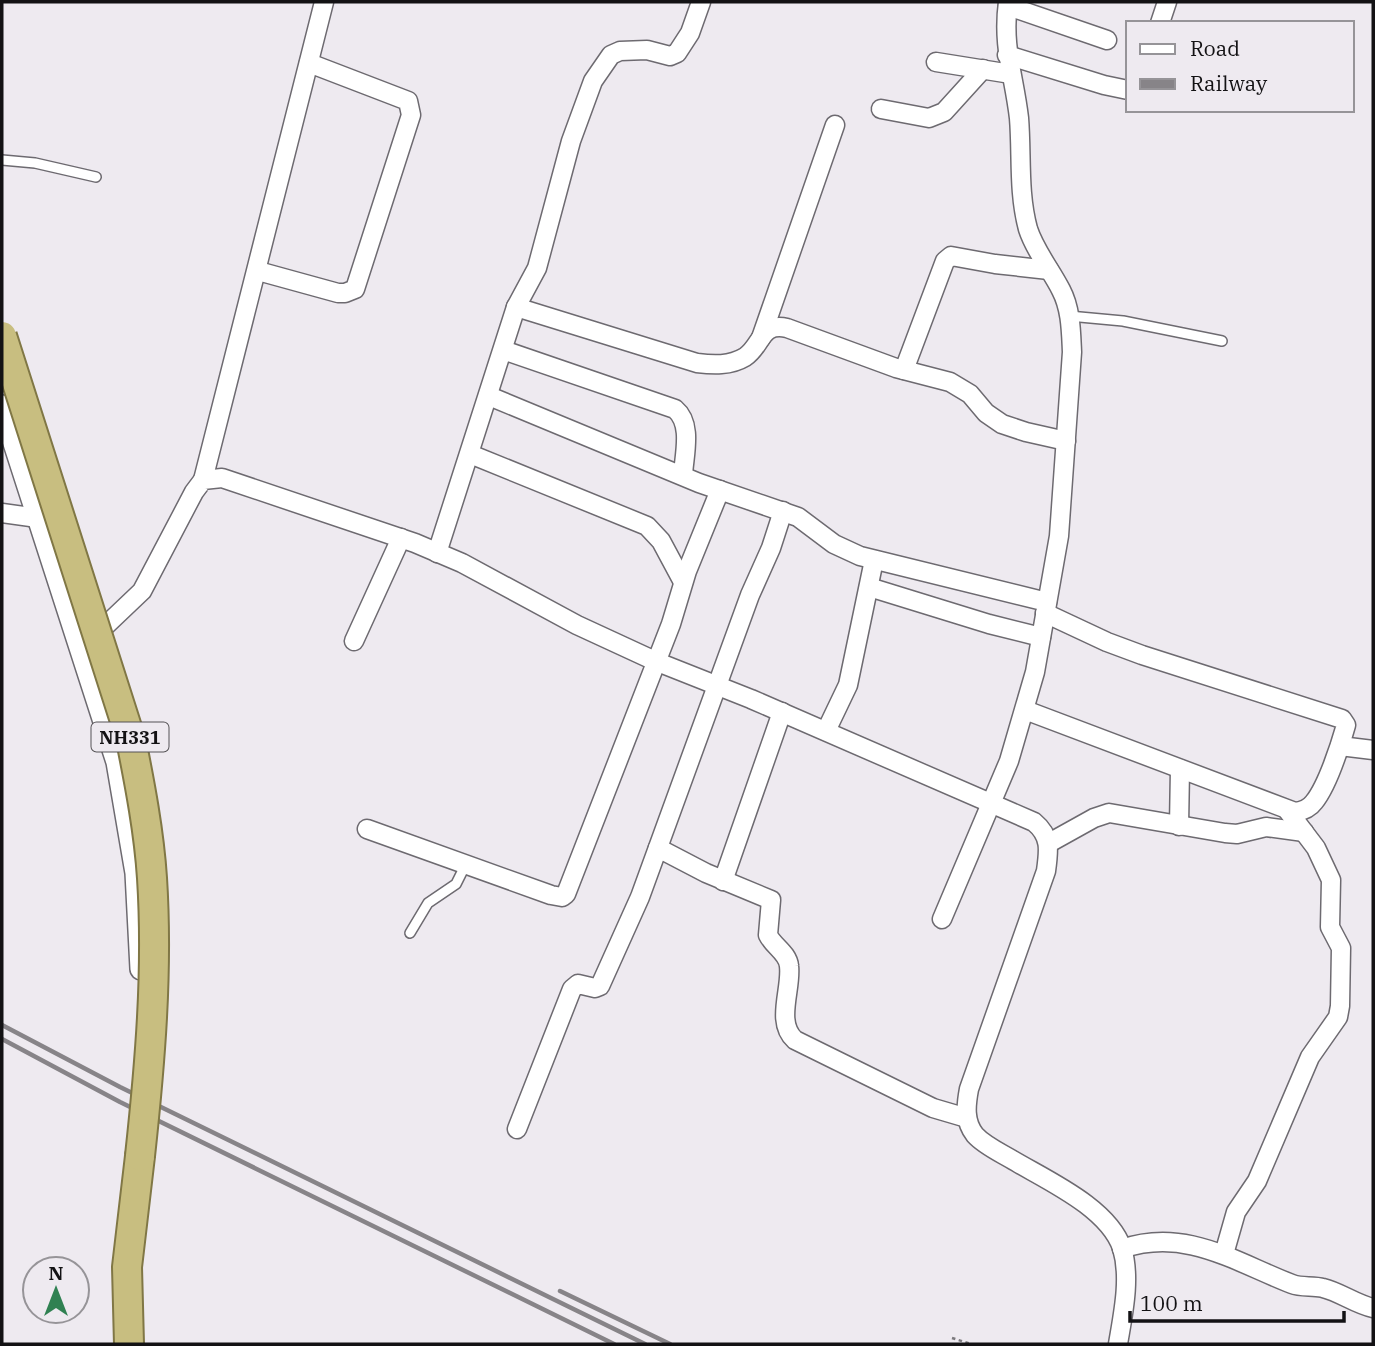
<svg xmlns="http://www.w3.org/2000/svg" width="1375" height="1346" font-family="'IBM Plex Serif',serif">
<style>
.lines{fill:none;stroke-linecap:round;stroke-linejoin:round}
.service-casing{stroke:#6d6a70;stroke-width:12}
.minor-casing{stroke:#6d6a70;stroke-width:21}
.tertiary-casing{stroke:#6d6a70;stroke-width:24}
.trunk-casing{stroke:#807745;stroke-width:32}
.path{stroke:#7b797d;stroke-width:2.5;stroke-dasharray:3.5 3.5;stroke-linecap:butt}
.service{stroke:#fff;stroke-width:9}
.minor{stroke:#fff;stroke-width:18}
.tertiary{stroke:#fff;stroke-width:21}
.trunk{stroke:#c8be80;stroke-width:28}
.rail{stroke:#878488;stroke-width:4.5}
.trunk-bridge-casing{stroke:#807745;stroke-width:32;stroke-linecap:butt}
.trunk-bridge{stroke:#c8be80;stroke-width:28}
.labels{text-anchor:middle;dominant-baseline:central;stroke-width:5;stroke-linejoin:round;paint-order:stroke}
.shield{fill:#eeeaf0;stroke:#555356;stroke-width:2}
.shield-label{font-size:18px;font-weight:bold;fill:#131214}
</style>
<rect width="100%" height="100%" fill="#eeeaf0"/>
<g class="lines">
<defs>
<g id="service">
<path d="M2,160L35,163L96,177"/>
<path d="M1069,316L1123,321L1222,341"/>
<path d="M410,933L428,903L456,884L466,864"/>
</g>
<g id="minor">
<path d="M1008,6L1107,40"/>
<path d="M1160,23L1167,2"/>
<path d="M1007,55L1104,85L1128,90"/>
<path d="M936,62L1011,74"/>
<path d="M881,109L929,118L944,112L983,69"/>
<path d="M258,271L338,293H345L355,289L411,115L408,101L309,63"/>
<path d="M516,307L697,363C713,365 730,366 745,357C762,346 760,322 787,328L896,368L950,382L970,394L986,413L1002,424L1026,432L1066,441"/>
<path d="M761,338L835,125"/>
<path d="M503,350L675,409C693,424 684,455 683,475"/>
<path d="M904,370L945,261L951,256L995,264L1049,270"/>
<path d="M489,396L699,483L798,517L834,544L860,556L1047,602"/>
<path d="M470,454L647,526L661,541L683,582"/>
<path d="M203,480L324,2"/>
<path d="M2,513L38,518"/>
<path d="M437,553L516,307L537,268L571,141L593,81L611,55L620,51L647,50L670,56L677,53L690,33L701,2"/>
<path d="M869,587L989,624L1041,637"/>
<path d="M101,630L142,591L194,492L203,480L222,478L415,543L462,563L577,625L655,661L751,699L1034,822C1051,836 1049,850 1046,871L969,1089C966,1105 964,1121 975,1135C984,1145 999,1152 1011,1159C1046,1180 1108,1207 1122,1248C1131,1278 1123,1314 1118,1344"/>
<path d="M354,641L401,538"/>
<path d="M1025,710L1295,812C1303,811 1309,809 1314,802C1327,786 1340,746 1346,725L1342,719L1142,655L1107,642L1045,613"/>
<path d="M826,731L848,685L874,560"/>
<path d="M1340,746L1373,750"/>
<path d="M1179,826L1180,769"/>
<path d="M367,829L551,895L562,897L566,894L671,624L687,571L720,490"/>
<path d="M1049,843L1094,818L1109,813L1225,833L1237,834L1266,827L1304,832"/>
<path d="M658,848L706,873L771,900L768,935C773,946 788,953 789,966C792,989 775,1022 795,1040L933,1108L967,1118"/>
<path d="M723,881L782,712"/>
<path d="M942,919L1009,761L1035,672L1059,536L1072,352C1071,331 1071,309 1061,290C1051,270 1035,251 1028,229C1018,192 1022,155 1019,118C1014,75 1002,47 1008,2"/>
<path d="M517,1129L572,989L578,984L595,988L600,986L640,897L750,595L771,548L783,511"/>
<path d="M1122,1249C1185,1227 1235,1262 1292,1284C1302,1288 1313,1285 1323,1288C1340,1292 1355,1304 1373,1308"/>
<path d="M1224,1254L1236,1212L1257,1181L1310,1057L1338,1017L1340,1006L1341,948L1330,927L1331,880L1316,848L1288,811"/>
</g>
<path id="tertiary" d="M2,406L117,762L136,873L141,969"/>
<path id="trunk" d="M129,1344L127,1267L140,1156"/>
</defs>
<use href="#service" class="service-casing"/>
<use href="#minor" class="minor-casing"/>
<use href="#tertiary" class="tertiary-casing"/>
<use href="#trunk" class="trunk-casing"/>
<path class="path" d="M952,1338L971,1344"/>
<use href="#service" class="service"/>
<use href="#minor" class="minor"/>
<use href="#tertiary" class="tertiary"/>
<use href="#trunk" class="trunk"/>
<g class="rail">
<path d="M2,1025L120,1087L645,1344"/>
<path d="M2,1039L120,1102L614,1344"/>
<path d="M560,1291L670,1344"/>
</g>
<defs>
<path id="trunk-bridge" d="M2,336L131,740C140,785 149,832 152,878C158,971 150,1064 140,1156"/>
</defs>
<use href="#trunk-bridge" class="trunk-bridge-casing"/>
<use href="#trunk-bridge" class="trunk-bridge"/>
</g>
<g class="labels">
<rect class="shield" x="91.5" y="722.5" width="77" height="29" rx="5"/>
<g class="shield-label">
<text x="130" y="737">NH331</text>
</g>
</g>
<rect width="1375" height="1346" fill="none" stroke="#131214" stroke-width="7"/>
<rect x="1126" y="21" width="228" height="91" fill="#eeeaf0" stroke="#969498" stroke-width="2"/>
<rect x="1140" y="44" width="35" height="10" fill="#ffffff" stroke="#969498" stroke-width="2"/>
<text x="1190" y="56" font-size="21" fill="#131214">Road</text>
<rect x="1140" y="79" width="35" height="10" fill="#878488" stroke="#969498" stroke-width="2"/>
<text x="1190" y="91" font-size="21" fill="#131214">Railway</text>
<g transform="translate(56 1290)"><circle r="33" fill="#eeeaf0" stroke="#969498" stroke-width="2"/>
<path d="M0-5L12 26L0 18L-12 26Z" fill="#308152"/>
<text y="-10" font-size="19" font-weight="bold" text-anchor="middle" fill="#131214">N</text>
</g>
<path d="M1130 1311v10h214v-10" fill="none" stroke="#131214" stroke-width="3.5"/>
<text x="1140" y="1311" font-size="21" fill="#131214" stroke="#eeeaf0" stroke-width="5" paint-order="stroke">100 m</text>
</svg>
